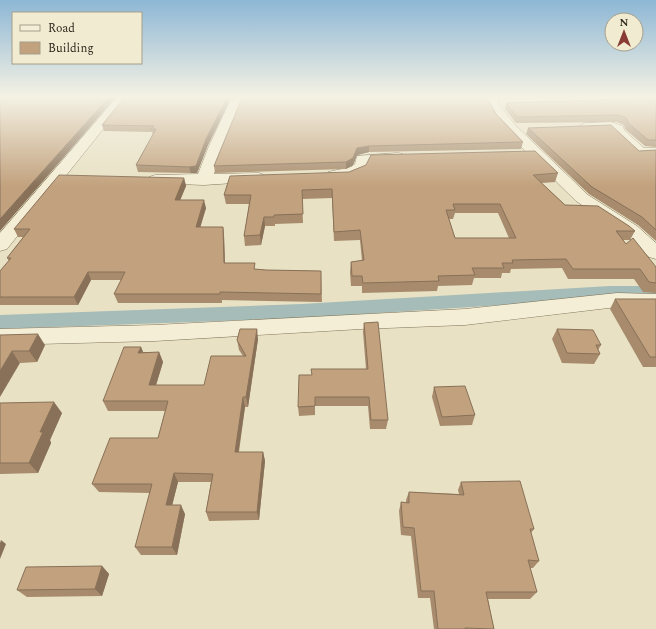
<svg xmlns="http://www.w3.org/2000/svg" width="656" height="629" font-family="Spectral,serif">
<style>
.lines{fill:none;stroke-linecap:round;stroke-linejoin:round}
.canal{fill:#a5bcb8;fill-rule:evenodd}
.minor-casing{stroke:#80745c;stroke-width:1}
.minor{fill:#f4eed6;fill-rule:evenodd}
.wall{fill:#a78b6c;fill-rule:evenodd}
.shaded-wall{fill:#887158}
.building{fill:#c2a27e;stroke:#887158;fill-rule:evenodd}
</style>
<rect width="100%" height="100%" fill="#e8e1c4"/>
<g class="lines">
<path class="canal" d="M610,286H656V298H610L302,318L0,329V315L302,304Z"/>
<defs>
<g id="minor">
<path d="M117,97H129L7,249L0,251V233Z"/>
<path d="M232,97H244L223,146L214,174L259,173L264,175L267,178L264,181L204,185L149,183L147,180L149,177L155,175L198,174L209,146Z"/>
<path d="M485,97H497L499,105L516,126L588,195L637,226L656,243V259L649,257L625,234L576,201L506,132L487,105Z"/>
<path d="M578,97H656V102L554,106L548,102L554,98Z"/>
<path d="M611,122L623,126L624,130L644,148H656V156H636L609,130L585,131L578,127L585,123Z"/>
<path d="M398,153L403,154L405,157L403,160L369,163C366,179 341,181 328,178L325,175L328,172L351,167L355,164L357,156Z"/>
<path d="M617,293L656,294V308L617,307L465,325L361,329L155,341L0,345V329L155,325L465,309Z"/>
</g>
</defs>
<use href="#minor" class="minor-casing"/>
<use href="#minor" class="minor"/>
</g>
<g class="wall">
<path d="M124,98H231L208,145L197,173H191L138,172L136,165L153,135L152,132L104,131L102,125Z"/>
<path d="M498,98H550L499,99Z"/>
<path d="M656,98V147L645,146L625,129L624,125L617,122L516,123L505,109L506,103Z"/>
<path d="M488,100L496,114L523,142L521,149L369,152L357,155L353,165L346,169L215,173L214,166Z"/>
<path d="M528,128L639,151L656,150V241L638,225L589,194L526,134Z"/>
<path d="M558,173L555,182L541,183L565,205L635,231L630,240H623L626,244L656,267V293L643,292L634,279H568L562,268L511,269L510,273H502L501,278H474L472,285L438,286L437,291L362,293V286H351L350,272L351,262L362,261L360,240L334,241L332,198L302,199L303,223L275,224V226H265L261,245L245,246L244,236L249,204H226L224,195ZM455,213H498L509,238H455L449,219H453Z"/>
<path d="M184,178L186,186L180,200L206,208L200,227H223L224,235L225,263L256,269L266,270L321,271L322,302L222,300V303H118L114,294L121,280H91L78,305H0V271L9,261L7,258L23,237H18L14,229Z"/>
<path d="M615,299H656V367H643L610,309Z"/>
<path d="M364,323L388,420L386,429H370L368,406H315V415L299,416L298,407L312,375L366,369L363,332Z"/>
<path d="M557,329L601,345L598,350L600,354L594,364L562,363L552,339Z"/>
<path d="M0,335L45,345L37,362L20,363Z"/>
<path d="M258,339L248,407H245L239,452H263L265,461L259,520L209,521L206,512L211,482H178L172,505L185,514L177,555H141L135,547L150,493L99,492L92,484L158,438L165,411H108L103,401L141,347L143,352H159L163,362L156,385H204L243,356L239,350L237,340Z"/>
<path d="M434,387L475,415L472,425L440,426L432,397Z"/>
<path d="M0,403L62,413L50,440L51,443L38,473L0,474Z"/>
<path d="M461,482L534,529L531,533L539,561L533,568H530L537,592L530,599H488L494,629H434L430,598H418L411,536L401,535L399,511L401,502L406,503V500L409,492L459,494L458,490Z"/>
<path d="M102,566L109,574L102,596L27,597L17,590Z"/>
</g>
<g class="shaded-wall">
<path d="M108,98H115L0,231V219Z"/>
<path d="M227,98H231L208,145L197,173H191L189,167L206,139Z"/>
<path d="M369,146V152L357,155L353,165L346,169V162L357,148Z"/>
<path d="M184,178L186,186L177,208L175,200Z"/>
<path d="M204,200L206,208L198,235L196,227Z"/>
<path d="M264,217L265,226L261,245L260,235Z"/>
<path d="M223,227L224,235L225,272L224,263Z"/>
<path d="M88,272L91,280L78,305L74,297Z"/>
<path d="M257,329L258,339L248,407L246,397Z"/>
<path d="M38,334L45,345L37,362L29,351Z"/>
<path d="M141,347L145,357L138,353Z"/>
<path d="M12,351L20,363L0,397V371Z"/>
<path d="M159,352L163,362L153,395L149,385Z"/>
<path d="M243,397L245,407L237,461L235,452Z"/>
<path d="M54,402L62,413L50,440L51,443L38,473L29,463L40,432Z"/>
<path d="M263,452L265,461L259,520L257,512Z"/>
<path d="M174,473L178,482L170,514L166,505Z"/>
<path d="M181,505L185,514L177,555L172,547Z"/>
<path d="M1,540L6,544L0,559V543Z"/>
<path d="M102,566L109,574L102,596L95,589Z"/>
</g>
<g class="building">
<path d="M0,98H108L0,219Z"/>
<path d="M124,98H227L206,139L196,166L189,167L136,165L156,129H151L154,126L102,125Z"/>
<path d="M242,98H487L488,100L496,114L523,142L369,146L357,148L353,158L346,162L214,166Z"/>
<path d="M656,98V140H648L628,123L626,118L619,115L517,117L506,103Z"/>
<path d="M611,125L639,151L656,150V230L642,217L592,187L528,128Z"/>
<path d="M535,151L558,173L533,175L565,205L598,206L629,226L635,231H616L626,244L633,238L656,267V283L649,282L640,269H573L566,259L512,260L513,263H502L504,268H472L475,275L438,276L439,281L363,283L362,276H352L351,262L364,260L360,230L334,232L332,189L302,190L303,214L274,215V217H264L260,235L244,236L251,195H224L230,176L349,172L366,165L371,155ZM453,204H500L516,238H455L446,210H455Z"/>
<path d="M59,175L184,178L175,200H204L196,227H223L224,263H255L254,269L266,270L321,271V294L220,292V294H114L125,272H88L74,297H0V271L11,258H7L30,229H14Z"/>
<path d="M615,299H656V357H650Z"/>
<path d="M378,322L388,420H371L369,397H315V406L298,407L299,375H312L311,369H368L364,323Z"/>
<path d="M240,329H257L246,397H243L235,452H263L257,512H206L213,474L174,473L166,505H181L172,547H135L152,484H92L110,438H158L168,401H103L124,347H141L138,353L159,352L149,385H204L211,356H246L237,340Z"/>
<path d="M557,329L593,330L601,345H596L600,354L567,353Z"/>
<path d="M38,334L29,351H12L0,371V335Z"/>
<path d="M465,386L475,415L442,417L434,387Z"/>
<path d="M54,402L40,432H43L29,463H0V403Z"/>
<path d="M520,481L534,529H530L539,561L528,560L537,592H486L494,629L465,628V629H438L434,591H421L414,528L403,527L401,502L409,503V492L464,495L461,482Z"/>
<path d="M102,566L95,589L17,590L26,567Z"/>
</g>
<linearGradient id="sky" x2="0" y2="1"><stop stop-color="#8db7d5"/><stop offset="0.52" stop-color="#f5f2e4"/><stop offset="1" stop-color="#f5f2e4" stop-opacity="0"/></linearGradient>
<rect width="656" height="186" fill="url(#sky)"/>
<rect x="12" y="12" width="130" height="52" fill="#f1ebd2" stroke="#a59e8a"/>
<rect x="20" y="25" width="20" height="6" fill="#f4eed6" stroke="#a59e8a"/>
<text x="48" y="32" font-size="12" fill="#322a1f">Road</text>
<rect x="20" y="42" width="20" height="12" fill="#c2a27e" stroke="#a59e8a"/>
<text x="48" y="52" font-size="12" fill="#322a1f">Building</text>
<g transform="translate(624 32)"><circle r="19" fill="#f1ebd2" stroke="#a59e8a"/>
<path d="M0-3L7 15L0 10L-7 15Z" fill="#883c34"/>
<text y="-6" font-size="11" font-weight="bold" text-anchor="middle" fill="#322a1f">N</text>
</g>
</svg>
